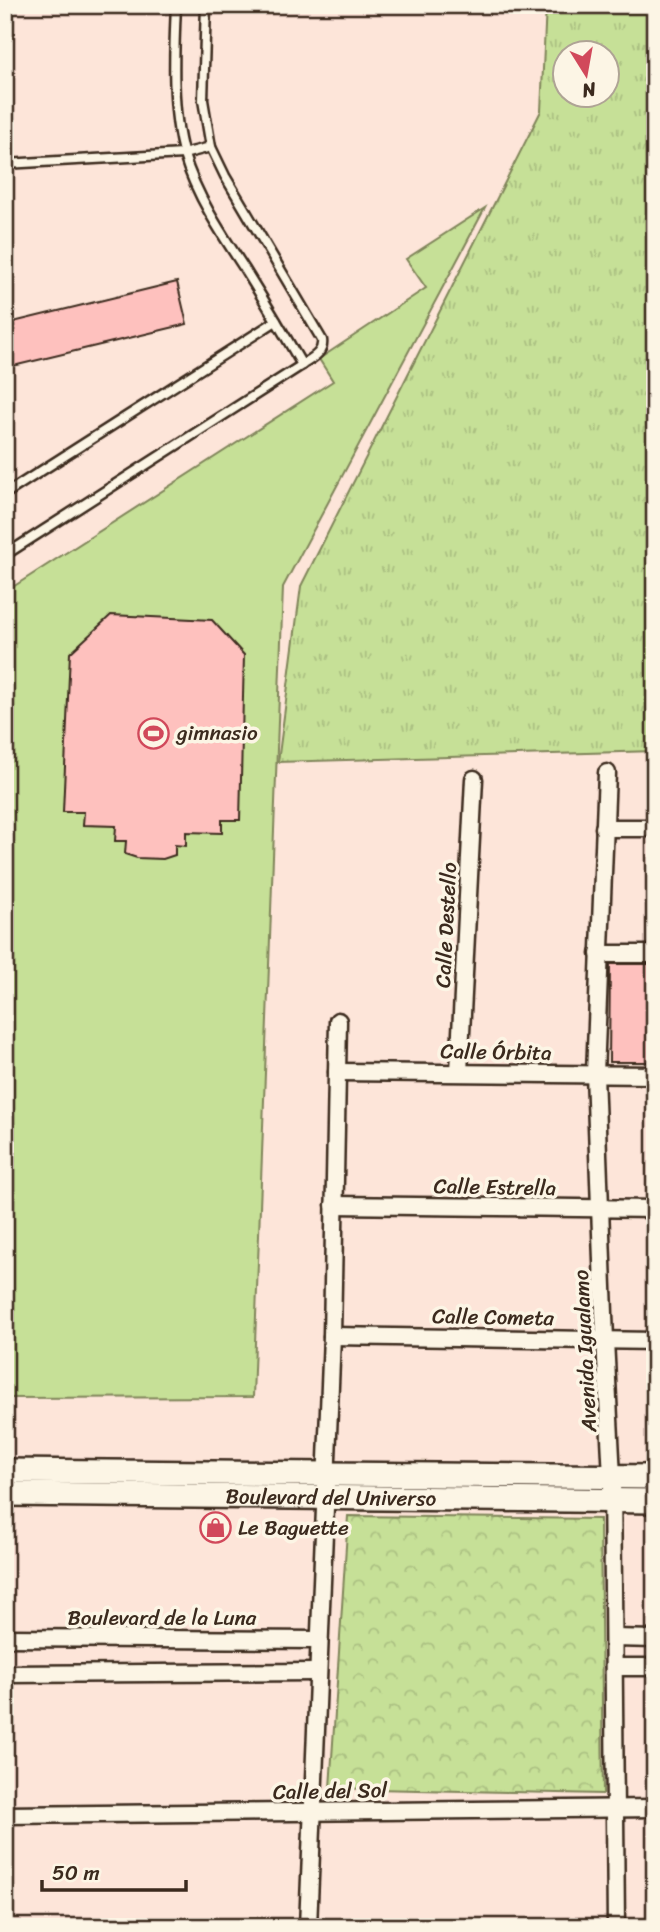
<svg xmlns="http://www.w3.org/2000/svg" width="660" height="1932" font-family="Sriracha,sans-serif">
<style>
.grass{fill:url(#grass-tufts);stroke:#80855a;stroke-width:2;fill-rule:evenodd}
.park{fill:url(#park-crowns);stroke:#80855a;stroke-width:2}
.pitch{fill:#c6e097;stroke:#80855a;stroke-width:2}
.building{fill:#fec1be;stroke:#3b2a1e;stroke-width:2}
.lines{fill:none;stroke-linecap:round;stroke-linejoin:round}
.lane-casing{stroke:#3b2a1e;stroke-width:13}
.street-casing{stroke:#3b2a1e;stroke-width:21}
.secondary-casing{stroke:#3b2a1e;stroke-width:28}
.lane{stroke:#fcf5e5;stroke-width:8}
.street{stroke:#fcf5e5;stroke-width:16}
.secondary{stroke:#fcf5e5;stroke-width:23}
.labels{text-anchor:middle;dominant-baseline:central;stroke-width:7;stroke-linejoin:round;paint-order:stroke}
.poi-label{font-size:21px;fill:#3b2a1e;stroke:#fcf5e5;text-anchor:start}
.street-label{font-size:21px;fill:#3b2a1e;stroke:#fcf5e5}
</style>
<defs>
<pattern id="grass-tufts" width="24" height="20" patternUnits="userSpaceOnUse" patternTransform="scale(1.75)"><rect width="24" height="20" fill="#c6e097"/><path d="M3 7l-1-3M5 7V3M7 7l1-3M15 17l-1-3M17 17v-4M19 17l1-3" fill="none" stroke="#abc082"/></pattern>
<pattern id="park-crowns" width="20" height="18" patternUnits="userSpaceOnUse" patternTransform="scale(1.75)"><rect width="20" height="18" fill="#c6e097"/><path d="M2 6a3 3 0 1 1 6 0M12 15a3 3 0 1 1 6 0" fill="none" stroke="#abc082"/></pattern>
</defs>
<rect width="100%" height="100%" fill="#fde5d9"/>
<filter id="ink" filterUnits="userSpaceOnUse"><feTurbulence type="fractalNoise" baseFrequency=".0143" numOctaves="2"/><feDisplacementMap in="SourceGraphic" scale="14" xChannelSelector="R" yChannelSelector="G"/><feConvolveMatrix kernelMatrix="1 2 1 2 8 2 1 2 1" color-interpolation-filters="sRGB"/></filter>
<g filter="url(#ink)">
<path class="grass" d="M546,5H655V751L278,762L301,586L541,111ZM566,52H608V94H566Z"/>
<path class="park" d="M348,1516L600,1519L603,1794L330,1788Z"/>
<path class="pitch" d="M485,208L283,587L253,1397L5,1398V592L333,381L319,359L426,288L406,259Z"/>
<g class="building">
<path d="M177,282L187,324L5,368V324Z"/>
<path d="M111,615L212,620L244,655L240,820H222V833L186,832V846L175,845V855L163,859L137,858L125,854L126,841H115L116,826L83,825L84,812H63L70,653Z"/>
<path d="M610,964H655V1062H609Z"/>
</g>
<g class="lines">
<defs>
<g id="lane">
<path d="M176,5C174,50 171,112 184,155C196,195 221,233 244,268C264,300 283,332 302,365"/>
<path d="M5,164L183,154L211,147"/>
<path d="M5,494L276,321"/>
<path d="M5,555L302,365C312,358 324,353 322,340L225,176L211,147L203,100L206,5"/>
</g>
<g id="street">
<path d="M607,773L595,1074L605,1340L612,1477L616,1927"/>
<path d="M604,828H655"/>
<path d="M599,954H655"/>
<path d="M337,1072L655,1075"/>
<path d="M459,1072L474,779"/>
<path d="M334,1205L655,1209"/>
<path d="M332,1336L655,1341"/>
<path d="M5,1638L319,1640"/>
<path d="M614,1638L655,1639"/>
<path d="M614,1667H655"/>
<path d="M5,1674L317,1672"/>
<path d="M5,1815L655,1808"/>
<path d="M308,1927L332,1336L338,1021"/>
</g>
<g id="secondary">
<path d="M5,1471L655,1477"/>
<path id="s1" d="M5,1494L655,1501"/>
</g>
</defs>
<use href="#lane" class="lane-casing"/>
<use href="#street" class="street-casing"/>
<use href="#secondary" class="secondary-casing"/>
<use href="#lane" class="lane"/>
<use href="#street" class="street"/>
<use href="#secondary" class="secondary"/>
</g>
</g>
<defs>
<symbol id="stadium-ring" viewBox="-11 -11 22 22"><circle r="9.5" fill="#fcf5e5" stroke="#d1495b" stroke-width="1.5"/><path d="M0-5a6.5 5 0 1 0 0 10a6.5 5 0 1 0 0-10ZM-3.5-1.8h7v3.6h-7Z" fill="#d1495b"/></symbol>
<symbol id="shop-ring" viewBox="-11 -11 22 22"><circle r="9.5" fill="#fcf5e5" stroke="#d1495b" stroke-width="1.5"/><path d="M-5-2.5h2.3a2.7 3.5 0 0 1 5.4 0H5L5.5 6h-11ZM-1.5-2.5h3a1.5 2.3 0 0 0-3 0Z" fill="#d1495b"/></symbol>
</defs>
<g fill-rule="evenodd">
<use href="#stadium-ring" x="136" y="716" width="35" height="35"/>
<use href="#shop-ring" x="198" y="1510" width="35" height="35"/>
</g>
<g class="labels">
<g class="poi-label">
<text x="177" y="733">gimnasio</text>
<text x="238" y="1528">Le Baguette</text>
</g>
<g class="street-label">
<text transform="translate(446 925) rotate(-87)">Calle Destello</text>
<text transform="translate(496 1052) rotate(1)">Calle Órbita</text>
<text transform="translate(495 1187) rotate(1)">Calle Estrella</text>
<text transform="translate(493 1317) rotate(1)">Calle Cometa</text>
<text transform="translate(585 1351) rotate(-93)">Avenida Igualamo</text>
<text stroke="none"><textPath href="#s1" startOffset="326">Boulevard del Universo</textPath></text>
<text x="162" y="1618">Boulevard de la Luna</text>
<text transform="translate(330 1791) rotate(-1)">Calle del Sol</text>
</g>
</g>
<rect width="660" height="1932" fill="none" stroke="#fcf5e5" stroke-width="28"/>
<rect x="14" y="14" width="632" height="1904" fill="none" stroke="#3b2a1e" stroke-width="2.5" filter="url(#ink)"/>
<g transform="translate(586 74) rotate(169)"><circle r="33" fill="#fcf5e5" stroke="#afa495" stroke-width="2"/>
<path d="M0-5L12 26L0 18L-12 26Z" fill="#d1495b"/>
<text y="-10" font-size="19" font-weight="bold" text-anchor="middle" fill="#3b2a1e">N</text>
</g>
<path d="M42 1880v10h144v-10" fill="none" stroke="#3b2a1e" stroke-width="3.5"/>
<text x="52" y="1880" font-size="21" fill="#3b2a1e" stroke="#fcf5e5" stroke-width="5" paint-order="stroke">50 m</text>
</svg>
